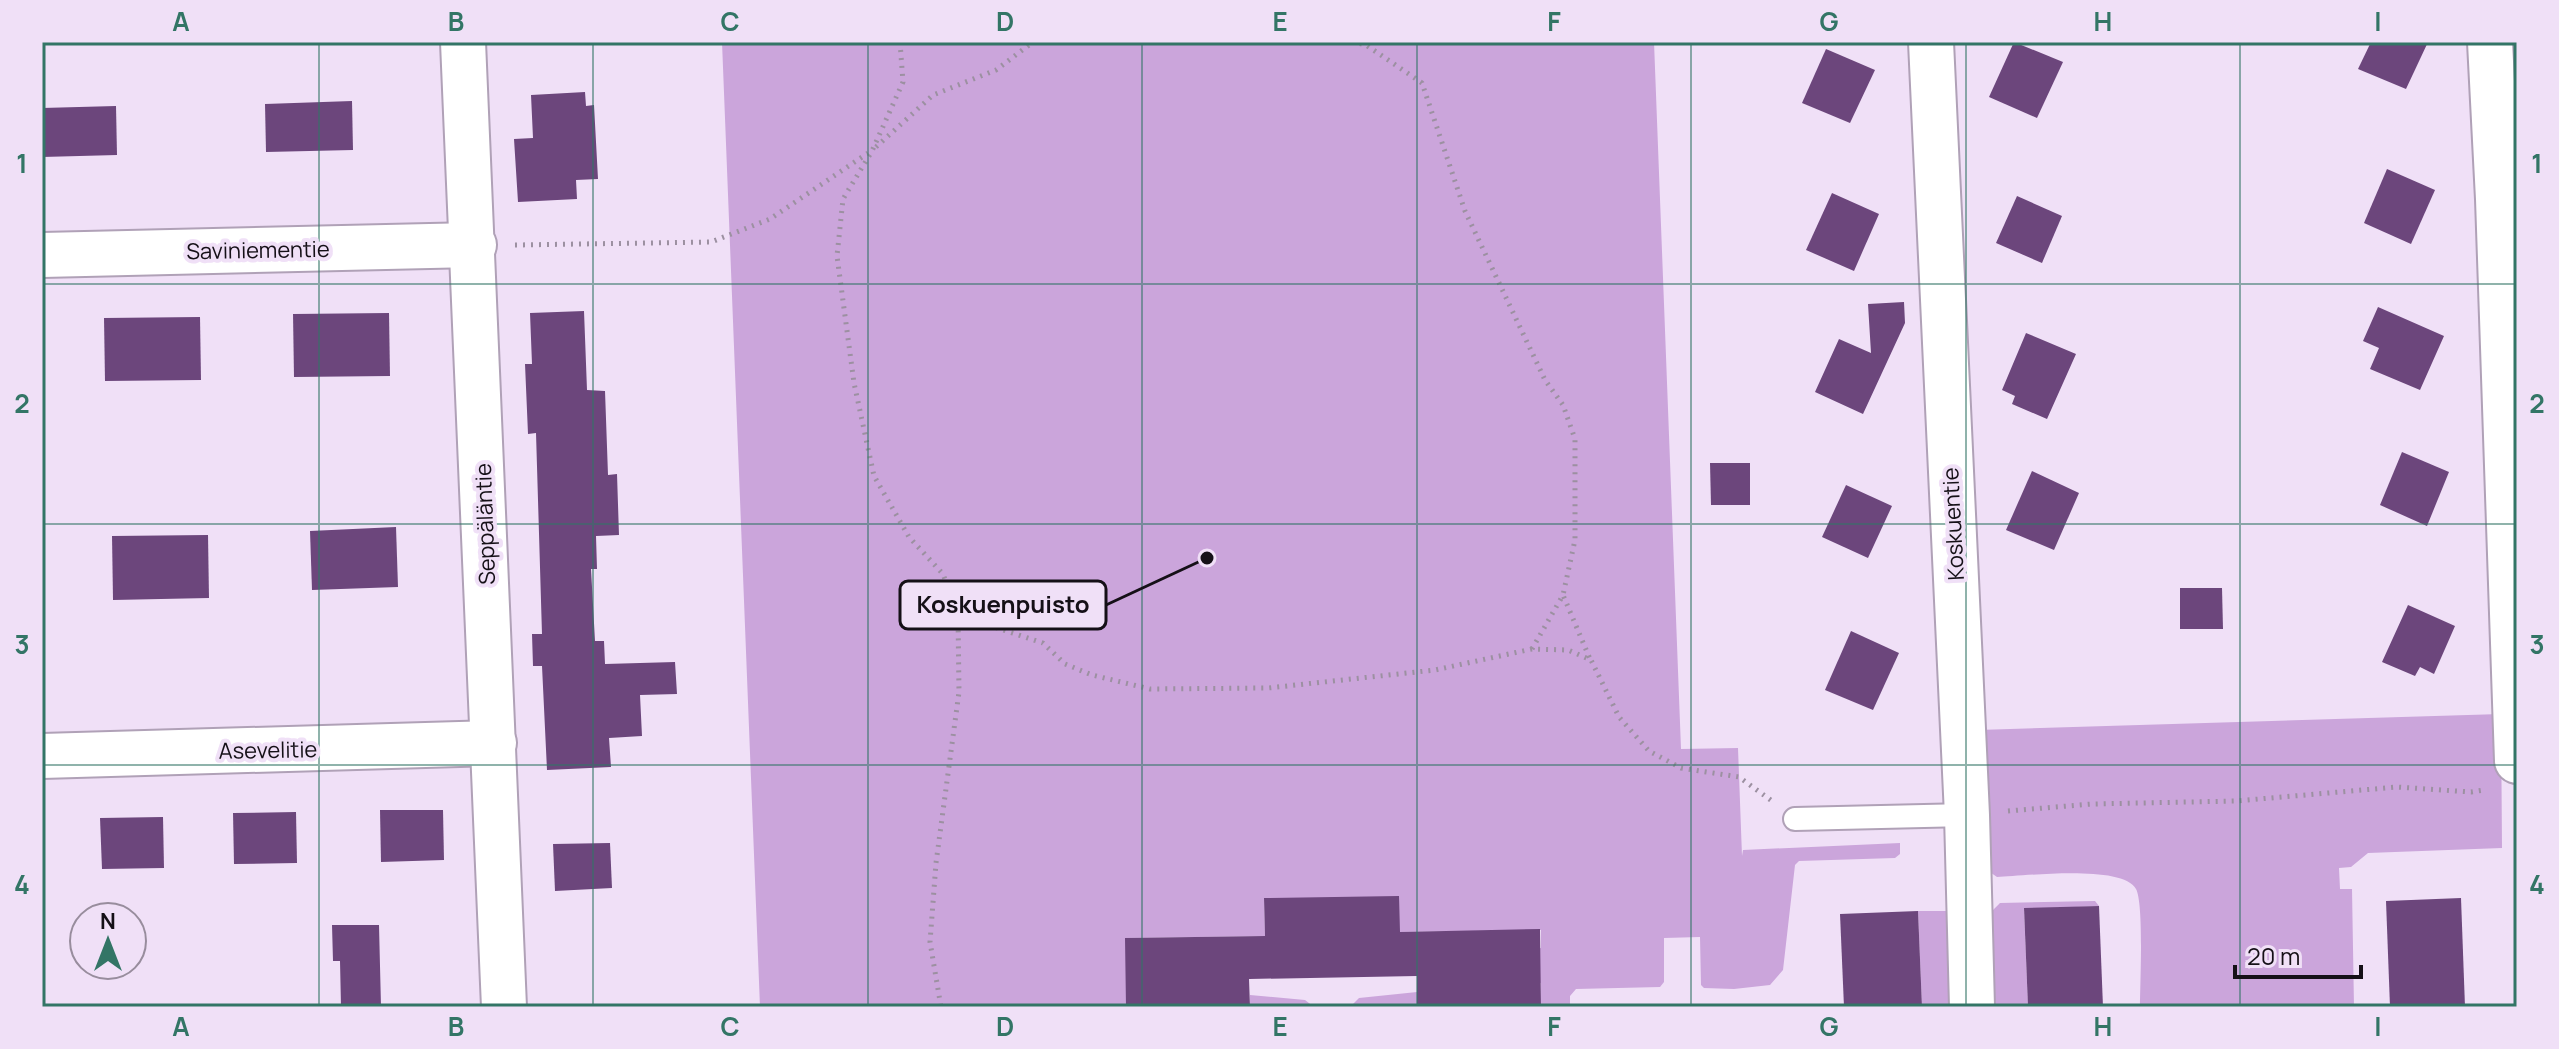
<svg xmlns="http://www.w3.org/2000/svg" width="2559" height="1049" font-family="Manrope,sans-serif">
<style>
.green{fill:#cba5db}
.building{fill:#6c467c}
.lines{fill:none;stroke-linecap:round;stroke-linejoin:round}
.service-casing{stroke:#b0a1b7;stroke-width:26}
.minor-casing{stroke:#b0a1b7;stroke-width:48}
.path{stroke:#9c90a1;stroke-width:5;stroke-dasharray:2 6;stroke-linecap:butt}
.service{stroke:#fff;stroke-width:22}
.minor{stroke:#fff;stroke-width:44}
.grid{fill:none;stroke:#337566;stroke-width:2;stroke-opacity:0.55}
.labels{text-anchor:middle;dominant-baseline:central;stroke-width:8;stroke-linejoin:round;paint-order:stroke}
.street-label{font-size:22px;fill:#151017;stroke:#f0e0f7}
.leader{fill:none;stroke:#151017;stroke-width:3}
.callout-dot{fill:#151017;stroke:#f0e0f7;stroke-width:3}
.callout{fill:#f0e0f7;stroke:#151017;stroke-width:3}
.callout-label{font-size:24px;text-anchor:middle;font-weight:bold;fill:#151017}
.neatline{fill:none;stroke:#337566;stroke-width:3}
.grid-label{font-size:26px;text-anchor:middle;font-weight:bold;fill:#337566}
</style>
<rect width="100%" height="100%" fill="#f0e0f7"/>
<g class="green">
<path d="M722,42H1654L1681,749L1738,748L1742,856L1743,850L1900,843V854L1895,858L1799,861L1795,865L1783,970L1770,985L1734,989L1704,988L1701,985L1700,937L1664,938V982L1660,987L1576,989L1570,996V1007H1541V983L1525,984V949L1541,948V930L1400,932L1264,898L1265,936L1126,938V1007H760Z"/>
<path d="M2501,714L2502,848L2368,853L2351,867L2339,868L2340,889H2352L2354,1007H2140C2140,985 2144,904 2136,889C2123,864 2024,876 1997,877L1987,870L1978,730Z"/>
<path d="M2095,901L2099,906L2024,909L2028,1007H1990L1987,916L2000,903Z"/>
<path d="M1918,911H1946L1951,915L1953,1007H1922Z"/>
<path d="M1417,992V1007H1350L1359,998Z"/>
<path d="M1250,995L1305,1000L1314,1007H1250Z"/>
</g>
<g class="building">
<path d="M2014,42L2063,62L2037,118L1989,97Z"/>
<path d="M2371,42H2428L2406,89L2358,69Z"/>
<path d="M1826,49L1875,70L1850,123L1802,103Z"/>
<path d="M585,92L586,106L594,105L598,179L576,180L577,199L518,202L514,139L533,138L531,95Z"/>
<path d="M352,101L353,150L266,152L265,104Z"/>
<path d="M116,106L117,155L42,157V108Z"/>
<path d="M2387,169L2435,190L2411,244L2364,223Z"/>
<path d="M1832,193L1879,214L1854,271L1806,250Z"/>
<path d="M2017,196L2062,216L2042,263L1996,243Z"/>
<path d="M1904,302L1905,323L1863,414L1815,392L1839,339L1871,353L1868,304Z"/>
<path d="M2378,307L2444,336L2420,390L2370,369L2379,348L2363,341Z"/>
<path d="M584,311L587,390L605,391L608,475L617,474L619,535L596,536L597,569H591L595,641H604L605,664L675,662L677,694L640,695L642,736L609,738L611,767L547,770L542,666H533L532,634H542L536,433L528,434L525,364H532L530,313Z"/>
<path d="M389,313L390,376L294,377L293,314Z"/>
<path d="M200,317L201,380L105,381L104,318Z"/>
<path d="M2026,333L2076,354L2047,419L2012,404L2015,396L2002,390Z"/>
<path d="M2402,452L2449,472L2427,526L2380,505Z"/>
<path d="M1710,463H1750V505H1711Z"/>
<path d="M2032,471L2079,493L2054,550L2006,530Z"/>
<path d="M1846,485L1892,506L1868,558L1822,537Z"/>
<path d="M396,527L398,587L312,590L310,531Z"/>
<path d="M208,535L209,598L113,600L112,536Z"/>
<path d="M2180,588H2222L2223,629H2180Z"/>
<path d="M2408,605L2455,626L2434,674L2420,667L2415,676L2382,662Z"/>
<path d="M1851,631L1899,653L1873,710L1825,690Z"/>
<path d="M380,810H443L444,860L381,862Z"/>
<path d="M296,812L297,863L234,864L233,813Z"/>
<path d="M163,817L164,868L102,869L100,818Z"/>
<path d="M610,843L612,888L555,891L553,844Z"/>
<path d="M1399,896L1400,932L1540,929L1541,1007H1417V976L1249,979L1250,1007H1126L1125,938L1265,936L1264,898Z"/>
<path d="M2461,898L2465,1007H2390L2386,901Z"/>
<path d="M2099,906L2103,1007H2028L2024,908Z"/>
<path d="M1918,911L1922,1007H1844L1840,914Z"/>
<path d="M332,925H379L381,1007H341L340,961H333Z"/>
</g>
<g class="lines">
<defs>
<path id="service" d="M1795,819L1967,815"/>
<g id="minor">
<path d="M463,42L504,1007"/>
<path d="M1931,42L1967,815L1972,1007"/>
<path d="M2490,42L2498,199L2517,761"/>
<path d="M42,255L474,245"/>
<path d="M42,756L494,743"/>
</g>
</defs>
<use href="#service" class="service-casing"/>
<use href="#minor" class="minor-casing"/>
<g class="path">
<path d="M900,42L903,82L872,151L843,199L837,256L854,383L874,476L909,537L943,574L958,615L959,692L936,863L930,942L941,1007"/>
<path d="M1352,42L1366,45L1422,83L1465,211L1545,380L1563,405L1575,439V540L1563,595"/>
<path d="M876,147L933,95L996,70L1033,42"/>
<path d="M515,245L711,242L770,219L868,153"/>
<path d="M958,615L1043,643L1065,664L1092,675L1150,689L1268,688L1435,670L1532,649L1568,650L1591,660L1619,717L1649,751L1681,768L1739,777L1772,801"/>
<path d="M1532,649L1563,595L1590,659"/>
<path d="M2008,811L2092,804L2236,801L2397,787L2471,792L2484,790"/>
</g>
<use href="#service" class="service"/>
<use href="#minor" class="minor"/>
</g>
<path class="grid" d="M319,42V1007M593,42V1007M868,42V1007M1142,42V1007M1417,42V1007M1691,42V1007M1966,42V1007M2240,42V1007M42,284H2517M42,524H2517M42,765H2517"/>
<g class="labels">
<g class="street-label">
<text transform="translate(258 250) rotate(-1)">Saviniementie</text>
<text transform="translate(485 524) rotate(-92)">Seppäläntie</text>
<text transform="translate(1953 524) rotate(-93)">Koskuentie</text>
<text transform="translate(268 750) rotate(-1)">Asevelitie</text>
</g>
</g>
<path class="leader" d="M1207 558L1106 605"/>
<circle class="callout-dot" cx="1207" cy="558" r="8"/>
<rect class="callout" x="900" y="581" width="206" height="48" rx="8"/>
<g class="callout-label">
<text x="1003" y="613">Koskuenpuisto</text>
</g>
<rect width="2559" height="1049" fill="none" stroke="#f0e0f7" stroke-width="88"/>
<g transform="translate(108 941)"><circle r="38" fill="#f0e0f7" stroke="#988d9d" stroke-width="2"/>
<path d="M0-6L14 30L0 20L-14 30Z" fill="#337566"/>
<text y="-12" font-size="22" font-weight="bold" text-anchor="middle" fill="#151017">N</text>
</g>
<path d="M2235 965v12h126v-12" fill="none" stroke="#151017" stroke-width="4"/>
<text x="2247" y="965" font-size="24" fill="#151017" stroke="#f0e0f7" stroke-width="6" paint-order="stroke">20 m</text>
<rect x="44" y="44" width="2471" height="961" class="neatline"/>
<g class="grid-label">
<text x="181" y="31">A</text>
<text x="456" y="31">B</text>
<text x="730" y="31">C</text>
<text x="1005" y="31">D</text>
<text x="1280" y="31">E</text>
<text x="1554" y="31">F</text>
<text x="1829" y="31">G</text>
<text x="2103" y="31">H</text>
<text x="2378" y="31">I</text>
<text x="22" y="173">1</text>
<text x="2537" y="173">1</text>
<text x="22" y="413">2</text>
<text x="2537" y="413">2</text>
<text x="22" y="654">3</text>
<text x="2537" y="654">3</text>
<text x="22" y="894">4</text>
<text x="2537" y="894">4</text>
<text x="181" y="1036">A</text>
<text x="456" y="1036">B</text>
<text x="730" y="1036">C</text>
<text x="1005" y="1036">D</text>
<text x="1280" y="1036">E</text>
<text x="1554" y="1036">F</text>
<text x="1829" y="1036">G</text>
<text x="2103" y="1036">H</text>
<text x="2378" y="1036">I</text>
</g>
</svg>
